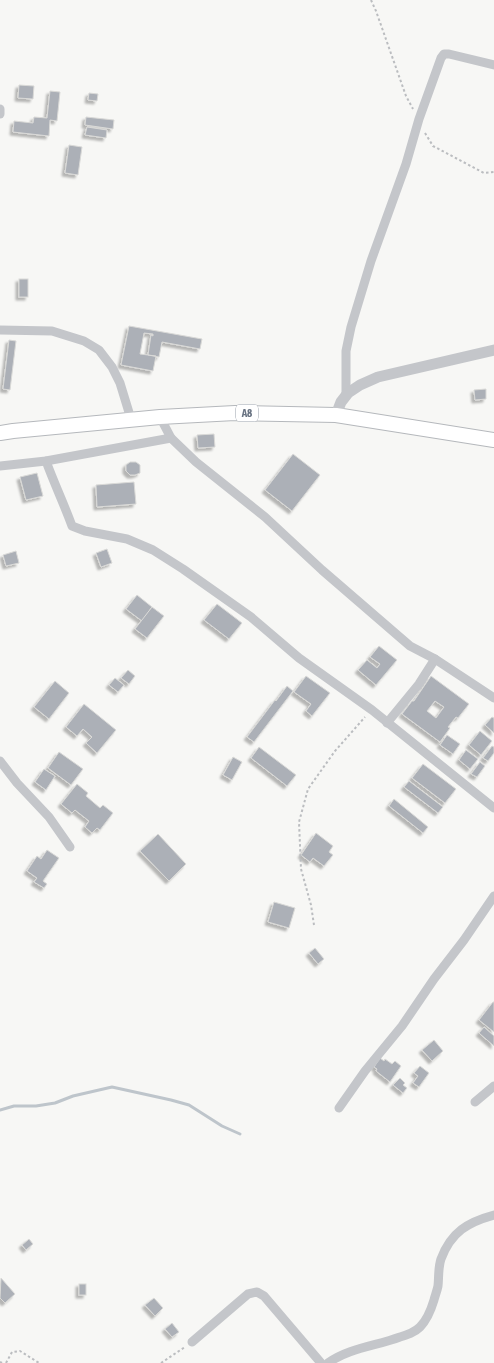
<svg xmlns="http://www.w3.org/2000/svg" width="494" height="1363" font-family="'Asap Condensed',sans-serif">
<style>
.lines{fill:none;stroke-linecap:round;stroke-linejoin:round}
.stream{stroke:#bec5cb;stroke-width:3}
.building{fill:#acb0b7;stroke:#d9d9d7;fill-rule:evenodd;filter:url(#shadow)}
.primary-casing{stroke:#b5b8bc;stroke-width:16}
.path{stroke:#bbbdc0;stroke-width:2;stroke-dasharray:2.5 2.5;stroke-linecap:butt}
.minor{stroke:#c4c6ca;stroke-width:9}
.tertiary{stroke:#c4c6ca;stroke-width:11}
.primary{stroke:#fff;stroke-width:14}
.labels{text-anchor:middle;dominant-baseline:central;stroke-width:5;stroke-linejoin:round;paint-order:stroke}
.shield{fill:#fff;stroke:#979ea8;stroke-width:1}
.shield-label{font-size:11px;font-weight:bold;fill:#6a7483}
</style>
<defs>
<filter id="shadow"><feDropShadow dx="-3" dy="3" stdDeviation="1" flood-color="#0004"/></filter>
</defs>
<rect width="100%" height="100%" fill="#f7f7f5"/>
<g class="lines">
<path class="stream" d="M0,1110L14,1106H36L55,1103L73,1096L112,1087L171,1100L189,1105L222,1126L240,1134"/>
</g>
<g class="building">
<path d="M19,85L34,86L33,99L18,98Z"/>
<path d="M50,91L60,92L57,121L50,120L49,136L13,132L14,121L33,123L34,117L47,118Z"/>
<path d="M89,93L98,94L97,101L88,100Z"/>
<path d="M86,117L114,120L113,129L85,125Z"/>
<path d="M87,127L107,130L106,138L85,135Z"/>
<path d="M69,145L82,147L78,175L65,173Z"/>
<rect x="19" y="279" width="9" height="18"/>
<path d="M129,326L202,339L200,349L162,342L159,357L148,355L151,335L153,336V334L144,333L140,354L156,356L153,371L121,365Z"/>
<path d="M9,340L16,341L10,390L3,389Z"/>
<path d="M486,389V399L475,400L474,390Z"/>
<path d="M214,434L215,447L198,448L197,435Z"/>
<path d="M293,454L320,475L292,511L265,490Z"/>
<path d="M130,462H136L140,465V473L135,475H130L126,471V465Z"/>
<path d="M37,473L43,496L26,500L20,477Z"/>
<path d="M134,482L136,504L97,507L96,485Z"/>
<path d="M107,549L112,563L101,567L96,553Z"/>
<path d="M16,551L19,563L6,566L3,555Z"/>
<path d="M137,595L152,607L142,621L126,609Z"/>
<path d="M217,604L242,623L229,639L204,620Z"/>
<path d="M152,607L164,616L147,638L135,629Z"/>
<path d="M379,646L397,660L376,685L358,670L367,660L377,668L380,664L370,657Z"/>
<path d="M128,670L135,676L129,684L121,678Z"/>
<path d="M306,676L330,693L312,716L306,711L311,704L294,692Z"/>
<path d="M431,676L469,704L458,718L456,717L448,727L450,728L440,742L402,714L412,701H414ZM435,701L444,707L436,718L427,711Z"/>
<path d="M115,678L124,685L118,692L109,685Z"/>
<path d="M55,681L69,693L49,719L34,707Z"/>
<path d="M287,686L293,691L254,742L247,737L275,700L276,701Z"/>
<path d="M84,704L116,730L97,753L86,743L92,737L83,729L77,736L66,727Z"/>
<path d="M492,717L494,718V733L485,725Z"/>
<path d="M480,731L492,741L481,755L469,745Z"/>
<path d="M447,735L460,744L453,754L440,745Z"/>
<path d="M492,746L494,747V753L488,761L483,758Z"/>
<path d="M259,747L296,775L287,786L251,758Z"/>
<path d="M466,750L478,759L470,769L459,760Z"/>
<path d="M59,752L83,769L71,785L48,768Z"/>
<path d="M233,757L242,762L232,780L223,775Z"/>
<path d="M480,762L485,766L477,777L471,774Z"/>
<path d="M423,764L456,789L445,803L412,778Z"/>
<path d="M44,769L55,776L46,790L35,782Z"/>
<path d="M409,781L443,807L438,813L404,787Z"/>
<path d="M77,784L88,793L86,796L100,808L103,805L113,813L100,830L97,828L92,833L85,827L89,821L75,810L72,813L61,804Z"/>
<path d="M394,799L428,827L423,833L389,806Z"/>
<path d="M316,833L333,846L329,852L333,855L324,866L313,858L310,862L301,855Z"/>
<path d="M158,834L186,864L169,881L140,851Z"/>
<path d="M47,850L59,858L43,881L47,884L44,888L34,882L37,878L27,871L37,856L41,859Z"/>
<path d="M274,902L295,908L289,928L268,922Z"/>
<path d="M315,948L324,959L318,964L309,953Z"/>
<path d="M493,1002H494V1032L479,1020Z"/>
<path d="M484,1027L494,1036V1046L479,1033Z"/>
<path d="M434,1040L443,1051L432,1061L422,1050Z"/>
<path d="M380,1058L384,1061L385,1059L392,1064L395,1061L401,1066L390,1082L376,1071L377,1069L374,1067Z"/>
<path d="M420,1066L429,1073L419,1087L413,1083L418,1076L414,1073Z"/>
<path d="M400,1078L405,1083L403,1085L407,1088L403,1093L393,1085Z"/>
<path d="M29,1239L33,1244L26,1250L22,1245Z"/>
<path d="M1,1278L15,1294L5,1303L0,1298Z"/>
<rect x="79" y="1284" width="7" height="11"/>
<path d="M154,1298L163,1308L155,1316L145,1305Z"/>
<path d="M172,1323L179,1332L172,1337L165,1329Z"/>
</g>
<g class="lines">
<defs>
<path id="primary" d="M0,433L13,431L160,417L235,413L336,415L494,440"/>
</defs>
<use href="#primary" class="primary-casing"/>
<g class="path">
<path d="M371,0L376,11L406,96L413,109"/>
<path d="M425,133L433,146L484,173L494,172"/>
<path d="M314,925L311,905L301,869L299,822L308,789L335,751L365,717"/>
<path d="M0,1362L2,1363"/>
<path d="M6,1363L12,1352L20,1351L39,1363"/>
<path d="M161,1363L185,1347"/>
</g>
<g class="minor">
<path d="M0,109V114"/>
<path d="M0,330L52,331L84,341L99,350L112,367L120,383L131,419"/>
<path d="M346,396V351L351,327L371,261L406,164L419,119L441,58L444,54H449L494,65"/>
<path d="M160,417L171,438L196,462L265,517L322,570L410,646L435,659L494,698"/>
<path d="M46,461C54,483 64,504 72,526L85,531L127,539L153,550L183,569L251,617L299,658L372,710L494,808"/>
<path d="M0,466L46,461L171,438"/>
<path d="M387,723L419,684L435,659"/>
<path d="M0,761L17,783L49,817L70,847"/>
<path d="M475,1102L494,1086"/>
<path d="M339,1108L365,1071L402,1026L434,979L464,940L494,896"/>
<path d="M192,1342L248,1294L257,1292L264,1296L321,1363"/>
<path d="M328,1363C349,1348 376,1346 400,1337C407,1335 414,1333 420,1327C427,1320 431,1310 434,1300C435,1296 437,1291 438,1286C439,1277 438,1268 441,1259C451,1232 468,1222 494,1215"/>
</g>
<path class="tertiary" d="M336,415L341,402L348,393L360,385L378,377L494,350"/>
<use href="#primary" class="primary"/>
</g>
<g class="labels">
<rect class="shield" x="236" y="404.5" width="22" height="17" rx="4"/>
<g class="shield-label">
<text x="247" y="413">A8</text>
</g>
</g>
</svg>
